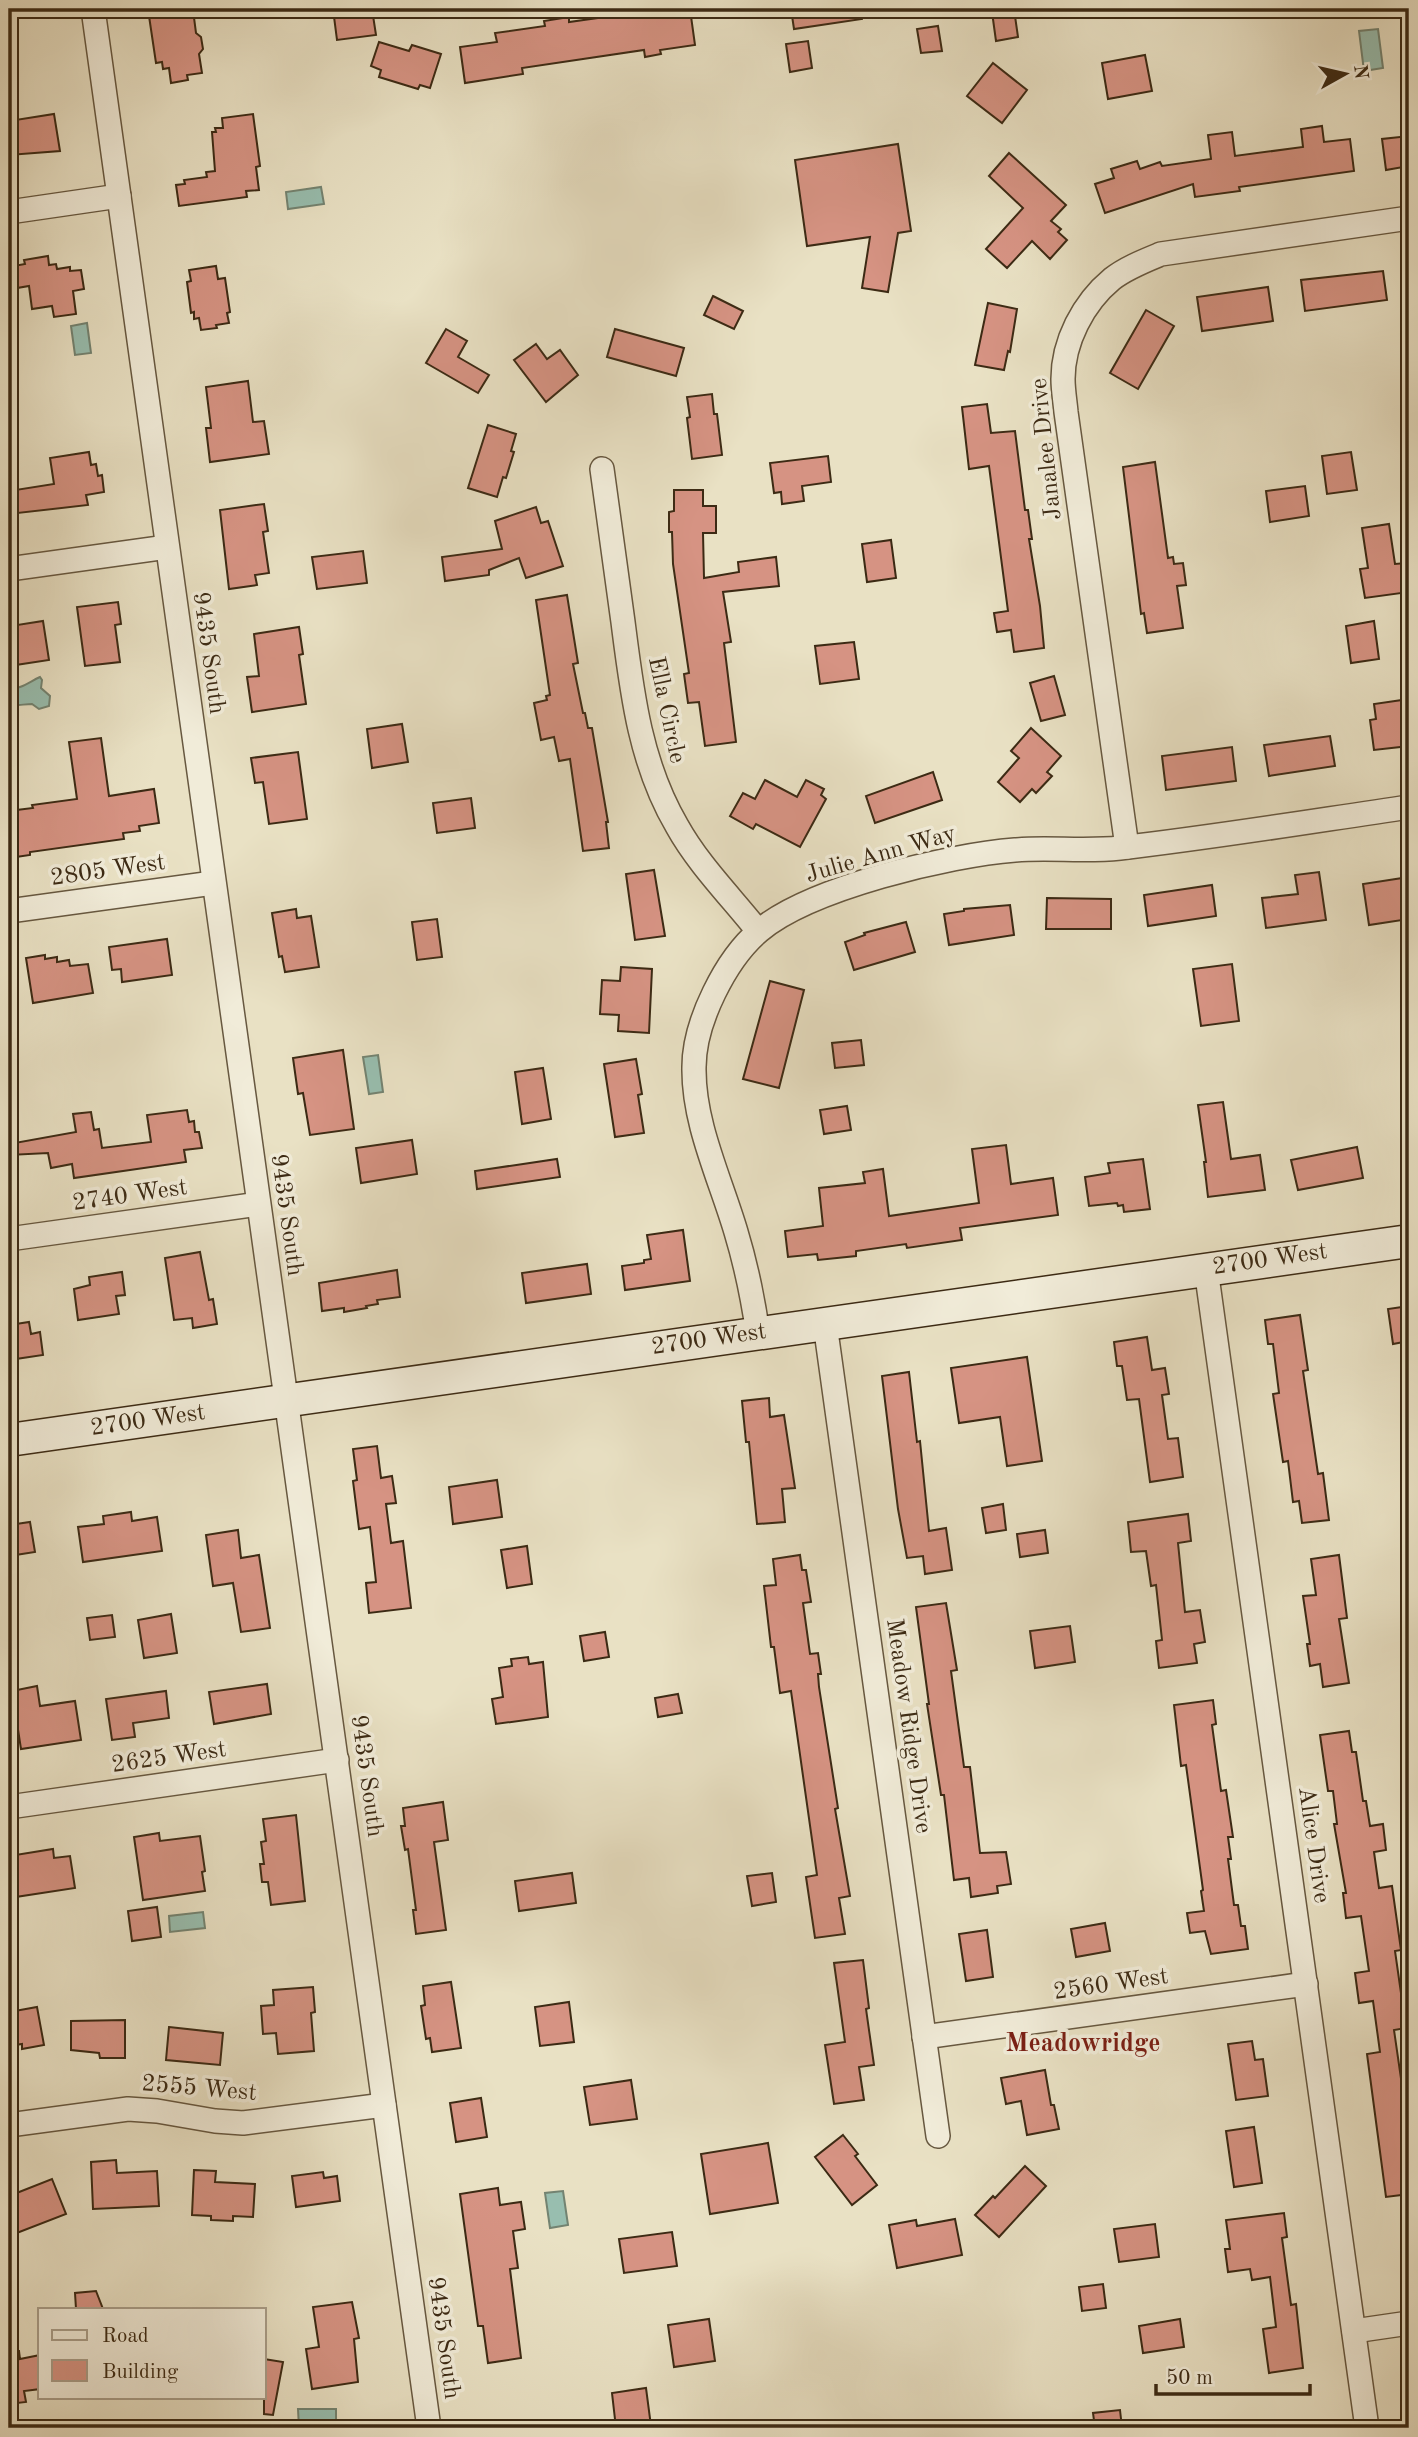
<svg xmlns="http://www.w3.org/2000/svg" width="1418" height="2437" font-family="'Old Standard TT',serif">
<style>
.water{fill:#98beaf;stroke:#738371;stroke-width:2}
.building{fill:#d69383;stroke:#3c2a14;stroke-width:2}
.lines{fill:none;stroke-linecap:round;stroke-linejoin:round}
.minor-casing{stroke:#675840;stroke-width:26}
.secondary-casing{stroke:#3c2a14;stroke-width:35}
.minor{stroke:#f1ecd9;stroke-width:23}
.secondary{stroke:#f1ecd9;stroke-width:32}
.labels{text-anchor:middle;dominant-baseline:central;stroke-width:7;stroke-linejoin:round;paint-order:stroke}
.street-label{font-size:24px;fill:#3c2a14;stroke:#f1ecd9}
.neighbourhood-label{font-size:26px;font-weight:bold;fill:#7a1f14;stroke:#f1ecd9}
</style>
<rect width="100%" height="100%" fill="#e9e1c4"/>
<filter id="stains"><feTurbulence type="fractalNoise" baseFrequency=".00286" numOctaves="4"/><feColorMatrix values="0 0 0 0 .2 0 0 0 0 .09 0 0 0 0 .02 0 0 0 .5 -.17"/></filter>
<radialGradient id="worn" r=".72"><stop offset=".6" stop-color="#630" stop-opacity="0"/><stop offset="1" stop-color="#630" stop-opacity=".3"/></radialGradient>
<g class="water">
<path d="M1378,29L1383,68L1364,71L1359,31Z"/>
<path d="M321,187L324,204L288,209L286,192Z"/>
<path d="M87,323L91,353L75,355L71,326Z"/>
<path d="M40,677L42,680L41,688L50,696L49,706L39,709L32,704C17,704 9,711 9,689C21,689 29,682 40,677Z"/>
<path d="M378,1055L383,1092L369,1094L363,1057Z"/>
<path d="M203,1912L205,1928L170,1932L169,1916Z"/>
<path d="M563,2191L568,2225L550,2228L545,2193Z"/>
<path d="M298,2409H336V2428H299Z"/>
</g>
<g class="building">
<path d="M333,9H372L376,35L337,40Z"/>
<path d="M646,9H690L695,45L660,50L661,54L645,57L644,50L522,68L523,74L465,83L460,47L497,42L495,33L545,26L544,21L569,17V22L627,14V11Z"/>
<path d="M791,9H862V19L794,29Z"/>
<path d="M1014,9L1018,37L996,41L992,12Z"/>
<path d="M193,10L196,33L201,37L203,49L199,54L202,73L187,75L188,80L171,83L169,68L163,69L162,62L156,63L149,16Z"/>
<path d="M938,26L942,51L921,53L917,29Z"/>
<path d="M808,41L812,68L790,72L786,44Z"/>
<path d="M379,42L409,51L412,45L441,54L430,88L420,85L418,89L379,77L381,70L371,66Z"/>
<path d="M1145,55L1152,91L1108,99L1102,63Z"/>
<path d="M993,63L1027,90L1002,123L967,96Z"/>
<path d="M54,114L60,151L9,155V121Z"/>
<path d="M253,114L260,166L256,167L259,190L246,191L247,197L179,206L176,185L185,184L184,180L207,177L206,172L215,171L212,132H216L215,128H223L222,118Z"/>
<path d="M1322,126L1324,142L1350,139L1354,171L1239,187L1240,191L1195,197L1193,184L1105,213L1095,184L1114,178L1111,169L1137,161L1140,169L1160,162L1162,166L1211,159L1208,135L1232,132L1235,156L1303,147L1301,129Z"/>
<path d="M1409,136V166L1386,170L1382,139Z"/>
<path d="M898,144L911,231L898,233L888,292L862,288L870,237L807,246L795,160Z"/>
<path d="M1009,153L1066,205L1051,221L1061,229L1058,232L1067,240L1050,259L1032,241L1007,268L986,249L1023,208L989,176Z"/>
<path d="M48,256L49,265L56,264L57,269L70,267V271L81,270L84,289L73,291L76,314L54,317L52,306L32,309L29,286L17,288L14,266L25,264L24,260Z"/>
<path d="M216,266L218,279L225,278L230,312L227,313L229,323L216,325L217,328L201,330L199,318L194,319V312L191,313L187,282L191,281L189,270Z"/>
<path d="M1383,271L1387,300L1305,311L1301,280Z"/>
<path d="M1268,287L1273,321L1202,331L1197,297Z"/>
<path d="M713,296L743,311L734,329L704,315Z"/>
<path d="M988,303L1017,309L1010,352L1008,351L1004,370L975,365Z"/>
<path d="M1146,310L1174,326L1138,389L1110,373Z"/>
<path d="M446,329L467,341L458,357L489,375L478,393L426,363Z"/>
<path d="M615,329L684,348L676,376L607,357Z"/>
<path d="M536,344L547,359L560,350L578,375L546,402L514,360Z"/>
<path d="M248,381L253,422L264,421L269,454L210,462L206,428H211L206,387Z"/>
<path d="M712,394L714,414H717L722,455L692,459L687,418L690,417L687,397Z"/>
<path d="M987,404L991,433L1015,431L1025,510H1028L1032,539H1029L1040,606L1044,648L1014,652L1011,630L997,632L994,613L1008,611L989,466L969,469L962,407Z"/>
<path d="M488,425L516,434L511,451L514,452L506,478L503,477L497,497L468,488Z"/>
<path d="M89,452L91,465L96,464L98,476L102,475L104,492L86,495L88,505L9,514V491L54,484L50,458Z"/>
<path d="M1351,452L1357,490L1327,494L1322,456Z"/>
<path d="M828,456L831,482L802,486L804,501L782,504L781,492L774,493L770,463Z"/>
<path d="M1155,462L1168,558L1173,557L1174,564L1183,563L1186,585L1177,586L1183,628L1147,633L1144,613L1141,614L1123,467Z"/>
<path d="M1305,486L1309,516L1270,522L1266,491Z"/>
<path d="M674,490H703V506H716V533H703L704,578L739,572L738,562L776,557L779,586L723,592L731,642L724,643L736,742L705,746L699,702L688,703L684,674L689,673L673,564L672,532H669V512L674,511Z"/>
<path d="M264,504L268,531L263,532L269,573L255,575L257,585L229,589L220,510Z"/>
<path d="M536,507L541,523L548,521L563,566L526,578L519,558L489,570V575L445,581L442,557L502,549L495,521Z"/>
<path d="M1389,524L1395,564L1406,563L1409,592L1365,598L1360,569L1368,568L1362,528Z"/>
<path d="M891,540L896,578L867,582L862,544Z"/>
<path d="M363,551L367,583L317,589L312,557Z"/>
<path d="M567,595L578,663L573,664L583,713H585L588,728H592L608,822H606L609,848L583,851L570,759L559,761L554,737L541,740L534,703L547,700L546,696L550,695L536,600Z"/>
<path d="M118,602L121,624L115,625L120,662L85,666L77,607Z"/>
<path d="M43,621L49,660L9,666V630L17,629V625Z"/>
<path d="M1374,621L1379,659L1351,663L1346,626Z"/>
<path d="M299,627L303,654L299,655L306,704L252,712L247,677L259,676L254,634Z"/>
<path d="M854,642L859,679L820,684L815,646Z"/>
<path d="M1054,676L1065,715L1041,721L1030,683Z"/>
<path d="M1409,699V746L1374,750L1370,720L1376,719L1374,704Z"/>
<path d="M402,724L408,762L372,768L367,729Z"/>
<path d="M1031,728L1061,756L1047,772L1052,776L1036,793L1032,789L1020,802L998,782L1019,758L1011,751Z"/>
<path d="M1330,736L1335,766L1269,776L1264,745Z"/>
<path d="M101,738L109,796L154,789L159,823L139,826L140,831L123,833L124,839L30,852V855L9,858V811L33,808L32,805L77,799L69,742Z"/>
<path d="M1232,747L1236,781L1166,790L1162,756Z"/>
<path d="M298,752L307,819L269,824L263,782L255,783L251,758Z"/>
<path d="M933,772L942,800L875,823L866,796Z"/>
<path d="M765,780L797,797L806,780L824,789L821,795L826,799L800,847L756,824L753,829L730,816L743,793L755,799Z"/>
<path d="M471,798L475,828L437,833L433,803Z"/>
<path d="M654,870L665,936L635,940L626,874Z"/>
<path d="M1319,872L1326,920L1266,928L1262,898L1298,894L1295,875Z"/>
<path d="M1409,877V919L1369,925L1363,884Z"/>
<path d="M1212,885L1216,916L1148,926L1144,895Z"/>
<path d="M1047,898L1111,899V929H1046Z"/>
<path d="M1010,905L1014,935L949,945L944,914L964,911V909Z"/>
<path d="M296,909L297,918L311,916L319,967L285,972L282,956L279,957L272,913Z"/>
<path d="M437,919L442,957L417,960L412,922Z"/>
<path d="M906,922L915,952L854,970L845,942L865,935L864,933Z"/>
<path d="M167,939L172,975L122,982L121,969L112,970L109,947Z"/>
<path d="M45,955V959L57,957V962L69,960L70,966L88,964L93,993L33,1003L26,958Z"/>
<path d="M1232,964L1239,1021L1201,1026L1193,969Z"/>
<path d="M621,967L652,969L649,1033L618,1031L619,1015L600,1014L602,980L620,981Z"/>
<path d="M770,981L804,990L779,1088L743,1079Z"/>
<path d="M861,1040L864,1065L835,1068L832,1043Z"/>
<path d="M343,1050L354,1129L310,1135L303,1093L298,1094L293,1058Z"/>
<path d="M636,1059L642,1094L638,1095L644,1133L615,1137L604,1064Z"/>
<path d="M543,1068L551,1119L522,1124L515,1072Z"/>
<path d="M1223,1102L1231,1159L1260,1155L1265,1190L1208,1197L1204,1162H1206L1198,1105Z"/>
<path d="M847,1106L851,1130L824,1134L820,1110Z"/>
<path d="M187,1110L189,1122L194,1121L195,1132H199L202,1148L184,1150L186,1162L74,1178L72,1164L51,1168L48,1153L9,1155V1144L76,1132L73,1114L91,1112L94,1130L99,1129L102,1148L151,1142L147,1115Z"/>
<path d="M412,1140L417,1174L361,1183L356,1148Z"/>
<path d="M1006,1145L1011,1184L1053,1178L1058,1215L960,1228L962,1240L907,1248L906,1244L856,1251V1256L818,1260L817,1254L788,1257L785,1231L823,1226L819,1188L865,1183L863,1172L883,1169L889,1216L979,1203L972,1149Z"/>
<path d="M1357,1147L1363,1178L1298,1190L1291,1160Z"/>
<path d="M557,1159L560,1177L477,1189L475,1171Z"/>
<path d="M1143,1159L1150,1209L1124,1212L1123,1205L1118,1206L1117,1203L1089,1206L1085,1177L1110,1173L1108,1163Z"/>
<path d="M683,1230L690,1281L625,1290L622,1266L644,1263V1260L651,1259L647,1235Z"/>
<path d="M200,1252L209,1300L213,1299L217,1324L193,1328L192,1318L174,1320L165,1258Z"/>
<path d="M587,1264L591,1294L526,1303L522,1273Z"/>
<path d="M397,1270L400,1297L377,1300L378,1304L366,1306L367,1308L344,1312V1308L322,1311L319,1283Z"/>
<path d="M122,1272L125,1295L116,1296L119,1314L78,1320L74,1289L90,1285L89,1277Z"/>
<path d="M1409,1306V1341L1393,1344L1388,1309Z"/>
<path d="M1300,1315L1308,1370L1303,1371L1318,1474L1323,1473L1329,1520L1302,1523L1299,1501L1293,1502L1288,1461L1283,1462L1273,1394L1279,1393L1273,1344H1268L1265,1320Z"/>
<path d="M29,1322L31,1334L40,1332L43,1355L9,1360V1325Z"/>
<path d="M1147,1337L1152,1370L1165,1368L1169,1394L1162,1395L1168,1439L1178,1438L1183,1477L1150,1482L1139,1399L1127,1400L1122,1366H1117L1114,1342Z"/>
<path d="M1027,1357L1042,1461L1007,1466L1000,1417L959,1423L951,1368Z"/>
<path d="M909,1372L917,1442L920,1441L929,1531L946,1528L952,1570L925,1574L923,1556L907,1558L898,1509L882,1376Z"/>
<path d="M769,1398L770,1417L784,1415L795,1488L782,1489L785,1522L757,1524L749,1442H746L742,1401Z"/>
<path d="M377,1446L381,1478L392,1476L396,1503L386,1504L391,1543L403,1541L411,1608L369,1613L366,1583L376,1582L370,1527L359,1529L353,1481L357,1480L353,1449Z"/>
<path d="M497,1480L502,1517L453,1524L449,1487Z"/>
<path d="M1003,1504L1006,1530L986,1533L982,1508Z"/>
<path d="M131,1512L132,1521L157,1517L162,1551L83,1562L78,1527L104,1524L103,1516Z"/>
<path d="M1188,1514L1191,1541L1178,1543L1185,1612L1200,1610L1205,1642L1194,1644L1197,1663L1159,1668L1156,1641L1162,1640L1156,1585L1151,1586L1146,1551L1131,1552L1128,1522Z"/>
<path d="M30,1522L35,1552L9,1556V1525Z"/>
<path d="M238,1530L241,1558L259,1555L270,1628L241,1632L233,1583L213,1586L206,1535Z"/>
<path d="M1045,1530L1048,1553L1020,1557L1017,1534Z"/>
<path d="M527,1546L532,1584L507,1588L501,1550Z"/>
<path d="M800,1555L802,1570H806L811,1602L803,1603L810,1654L818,1653L821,1674H818L819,1687L838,1808L835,1809L850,1896L839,1898L845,1934L815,1938L806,1877L817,1875L791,1691L780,1693L774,1647H771L764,1586L776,1585L773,1559Z"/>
<path d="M1339,1555L1347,1618L1339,1619L1349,1683L1323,1687L1320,1664L1310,1666L1307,1644H1310L1303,1596L1316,1595L1311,1559Z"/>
<path d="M946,1603L957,1670L951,1671L964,1767H970L980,1853L1006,1852L1011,1884L997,1886L998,1893L971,1897L969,1878L954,1880L944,1795H941L927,1704H929L916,1607Z"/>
<path d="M171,1614L177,1653L144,1658L138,1620Z"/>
<path d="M112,1615L115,1637L90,1640L87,1618Z"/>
<path d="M1070,1626L1075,1662L1035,1668L1030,1631Z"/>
<path d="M605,1632L609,1657L584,1661L580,1636Z"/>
<path d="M528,1657L529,1664L543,1662L548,1717L496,1724L492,1699L503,1697L499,1668L512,1666L511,1659Z"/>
<path d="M267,1684L271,1714L214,1724L209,1692Z"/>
<path d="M37,1686L40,1706L75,1701L81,1740L21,1749L12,1691Z"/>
<path d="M166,1691L169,1718L133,1723L135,1737L112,1740L106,1699Z"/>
<path d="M678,1694L682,1713L658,1717L655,1698Z"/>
<path d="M1213,1700L1216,1724L1212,1725L1221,1791L1226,1790L1233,1837H1228L1231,1859H1228L1234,1905H1238L1241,1926H1245L1248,1949L1211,1954L1205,1931L1190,1933L1187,1913L1204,1911L1201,1891L1203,1890L1186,1765L1181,1766L1174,1705Z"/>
<path d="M1349,1731L1352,1752H1356L1363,1801H1366L1370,1826L1383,1824L1386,1850L1374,1852L1379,1888L1392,1886L1401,1950L1395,1951L1406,2028L1394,2030L1409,2134V2194L1386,2197L1367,2054L1380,2052L1373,2001L1359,2003L1355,1973L1369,1971L1361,1916L1346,1918L1343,1893H1346L1334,1824H1337L1333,1791H1328L1320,1735Z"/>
<path d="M443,1802L448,1840L434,1842L446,1930L416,1934L413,1910H416L408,1849L405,1850L401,1826H405L403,1808Z"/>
<path d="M296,1815L305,1901L271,1905L268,1882H262L260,1864H264L261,1842L266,1841L263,1819Z"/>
<path d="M159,1833L160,1841L200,1836L205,1871L202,1872L205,1891L143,1900L134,1837Z"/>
<path d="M53,1849L54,1858L70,1856L75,1888L9,1898V1856Z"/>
<path d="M572,1873L576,1903L519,1911L515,1881Z"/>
<path d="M772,1873L776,1902L752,1906L747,1876Z"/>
<path d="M157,1907L161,1937L132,1941L128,1911Z"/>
<path d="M1105,1923L1110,1951L1076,1957L1071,1929Z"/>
<path d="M987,1930L993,1977L966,1981L959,1934Z"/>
<path d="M863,1960L869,2008L866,2009L874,2065L859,2067L864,2100L834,2104L825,2045L845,2042L834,1963Z"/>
<path d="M451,1982L461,2048L432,2052L430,2038L426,2039L421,2006L425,2005L423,1986Z"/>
<path d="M313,1987L315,2012L311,2013L314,2051L278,2054L276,2033L263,2034L261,2006L274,2005L273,1990Z"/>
<path d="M569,2002L574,2042L540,2046L535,2007Z"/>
<path d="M37,2007L44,2045L22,2049V2044L9,2046V2012Z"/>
<path d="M125,2020V2058H100L99,2053L71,2050V2021Z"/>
<path d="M169,2027L223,2033L220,2065L166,2060Z"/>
<path d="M1252,2041L1255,2060L1263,2059L1268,2096L1236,2100L1228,2044Z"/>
<path d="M1045,2070L1051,2105H1054L1059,2129L1027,2135L1021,2101L1006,2104L1001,2078Z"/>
<path d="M631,2080L637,2119L590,2125L584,2087Z"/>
<path d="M481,2098L487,2137L456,2142L450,2103Z"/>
<path d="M1254,2127L1262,2183L1234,2187L1226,2131Z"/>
<path d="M843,2135L858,2154L855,2156L877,2185L852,2205L815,2157Z"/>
<path d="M768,2143L778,2203L710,2214L701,2154Z"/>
<path d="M116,2160L117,2173L157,2171L159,2206L93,2209L91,2162Z"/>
<path d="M1025,2166L1046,2186L999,2237L975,2215L993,2196L995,2198Z"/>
<path d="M194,2170L216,2171L215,2182L255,2184L253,2217L233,2216V2221L211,2220V2216L192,2215Z"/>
<path d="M323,2172L324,2178L337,2176L340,2201L296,2207L292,2176Z"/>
<path d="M52,2179L66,2214L9,2236V2196Z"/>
<path d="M498,2188L500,2205L521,2202L525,2229L513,2231L518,2268L510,2269L521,2358L488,2363L483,2326H478L460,2194Z"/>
<path d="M1284,2213L1287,2237L1282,2238L1291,2305L1296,2304L1303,2368L1269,2373L1263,2329L1276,2327L1270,2277L1252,2280L1250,2269L1228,2272L1225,2249H1230L1226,2220Z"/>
<path d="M955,2219L962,2255L897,2268L889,2225L916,2220L917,2226Z"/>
<path d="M1155,2224L1159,2257L1119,2262L1114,2229Z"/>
<path d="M672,2232L677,2266L624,2273L619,2239Z"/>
<path d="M1103,2284L1106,2308L1082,2311L1079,2287Z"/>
<path d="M96,2291L103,2309H76L75,2293Z"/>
<path d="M352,2302L359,2338L354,2339L358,2382L312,2389L306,2349L319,2347L313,2307Z"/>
<path d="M709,2319L715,2361L674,2367L668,2325Z"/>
<path d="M1180,2319L1184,2347L1143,2353L1139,2326Z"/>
<path d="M9,2351H19L20,2359L40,2355V2389L24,2391L26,2402L9,2404Z"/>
<path d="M264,2359L283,2362L273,2415L264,2414Z"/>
<path d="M646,2388L651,2426L616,2428L612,2393Z"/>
<path d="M1120,2410L1122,2428H1095L1093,2413Z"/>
</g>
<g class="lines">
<defs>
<g id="minor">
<path d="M93,9L429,2428"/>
<path d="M9,212L119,196"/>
<path d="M602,469C609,520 616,571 623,622C632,693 640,763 677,826C698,864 731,897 758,931"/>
<path d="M9,569L167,547"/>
<path d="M1127,847L1066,412C1065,401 1063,390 1063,379C1063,342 1083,303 1112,279C1126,268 1144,261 1161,254L1409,218"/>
<path d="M9,911L213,883"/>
<path d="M9,1239L258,1204"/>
<path d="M1206,1269L1367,2428"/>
<path d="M825,1324L938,2136"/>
<path d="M758,1334C753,1299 746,1265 736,1232C720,1178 693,1123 694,1067C694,1022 726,959 759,931C810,888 949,855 1015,850C1050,847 1084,852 1120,848C1216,837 1313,821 1409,807"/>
<path d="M9,1807L337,1760"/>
<path d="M924,2037L1306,1984"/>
<path d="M9,2125L128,2109L157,2111L215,2121L243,2123L384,2105"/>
<path d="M1354,2331L1409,2323"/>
</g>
<path id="secondary" d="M9,1440L1409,1241"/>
</defs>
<use href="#minor" class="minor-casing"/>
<use href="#secondary" class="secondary-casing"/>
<use href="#minor" class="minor"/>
<use href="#secondary" class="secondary"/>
</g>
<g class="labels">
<g class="street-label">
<text transform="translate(1047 449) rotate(-96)">Janalee Drive</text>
<text transform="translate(208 653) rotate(82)">9435 South</text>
<text transform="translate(666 710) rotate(78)">Ella Circle</text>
<text transform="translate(881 855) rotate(-16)">Julie Ann Way</text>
<text transform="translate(108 871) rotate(-8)">2805 West</text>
<text transform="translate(130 1196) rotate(-8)">2740 West</text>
<text transform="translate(286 1215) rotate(82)">9435 South</text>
<text transform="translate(1270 1260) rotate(-8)">2700 West</text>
<text transform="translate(709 1340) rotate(-8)">2700 West</text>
<text transform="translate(148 1421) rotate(-8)">2700 West</text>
<text transform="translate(908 1726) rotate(82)">Meadow Ridge Drive</text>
<text transform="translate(169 1758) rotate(-8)">2625 West</text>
<text transform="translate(366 1776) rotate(82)">9435 South</text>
<text transform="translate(1313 1845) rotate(82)">Alice Drive</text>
<text transform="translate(1111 1985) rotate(-8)">2560 West</text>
<text transform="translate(199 2089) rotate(5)">2555 West</text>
<text transform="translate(443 2338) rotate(82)">9435 South</text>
</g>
<g class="neighbourhood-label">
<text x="1083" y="2044">Meadowridge</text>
</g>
</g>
<rect width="1418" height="2437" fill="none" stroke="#e9e1c4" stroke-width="35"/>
<rect x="10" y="10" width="1397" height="2416" fill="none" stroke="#3c2a14" stroke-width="3.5"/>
<rect x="18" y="18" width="1383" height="2402" fill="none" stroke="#3c2a14" stroke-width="2"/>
<rect x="38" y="2308" width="228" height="91" fill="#f1ecd9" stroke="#a99e8a" stroke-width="2"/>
<rect x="52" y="2330" width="35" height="10" fill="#f1ecd9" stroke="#a99e8a" stroke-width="2"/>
<text x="102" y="2342" font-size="21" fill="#3c2a14">Road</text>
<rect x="52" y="2360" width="35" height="21" fill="#d69383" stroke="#a99e8a" stroke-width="2"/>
<text x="102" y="2378" font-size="21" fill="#3c2a14">Building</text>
<g transform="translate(1345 74) rotate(82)" stroke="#f1ecd9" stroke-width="5" paint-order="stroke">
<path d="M0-5L12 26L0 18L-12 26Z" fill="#3c2a14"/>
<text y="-10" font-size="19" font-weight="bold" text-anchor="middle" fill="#3c2a14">N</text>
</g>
<path d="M1156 2384v10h154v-10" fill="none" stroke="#3c2a14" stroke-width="3.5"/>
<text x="1166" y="2384" font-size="21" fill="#3c2a14" stroke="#f1ecd9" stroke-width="5" paint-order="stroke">50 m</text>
<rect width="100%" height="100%" filter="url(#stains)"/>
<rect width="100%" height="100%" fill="url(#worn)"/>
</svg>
